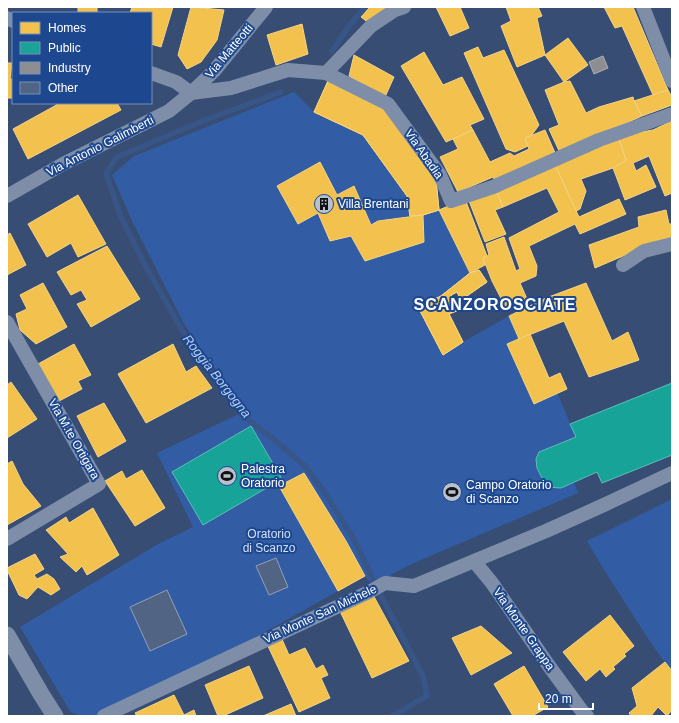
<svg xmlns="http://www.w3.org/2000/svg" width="679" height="723" font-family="Helvetica,sans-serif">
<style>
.green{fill:#325da4}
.homes{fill:#f2c14e;stroke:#f6d483}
.public{fill:#17a398;stroke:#5dbfb7}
.industry{fill:#8d8d92;stroke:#afafb3}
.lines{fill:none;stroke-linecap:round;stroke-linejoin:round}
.stream{stroke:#385588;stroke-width:5.5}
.building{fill:#516483;stroke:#93a0b6}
.minor{stroke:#7e8ea8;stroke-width:14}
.tertiary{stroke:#7e8ea8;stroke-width:17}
.labels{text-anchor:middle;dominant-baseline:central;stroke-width:4;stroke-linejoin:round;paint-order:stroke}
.street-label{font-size:12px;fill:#fff;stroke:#1d478e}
.poi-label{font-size:12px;fill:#fff;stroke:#1d478e;text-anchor:start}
.park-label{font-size:12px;fill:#d1e0f9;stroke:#1d478e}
.water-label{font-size:13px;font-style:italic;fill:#b7cff4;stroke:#1d478e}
.district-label{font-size:16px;font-weight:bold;letter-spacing:1px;fill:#fff;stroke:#1d478e}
</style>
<rect width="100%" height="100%" fill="#374d74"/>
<g class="green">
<path d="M294,92L314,112L363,135L407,196L410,216L378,221L371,225L354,186L337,195L319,162L277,186L298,224L318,213L330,241L351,236L365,261L424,242L423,215L439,210L470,273L441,296L418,307L443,355L463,342L509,316L519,339L508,345L533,403L557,393C564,407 569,422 576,437L539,452L536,459L537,468L544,482L548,487L561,488L574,482L578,493L414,563L392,574L385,583L376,589L365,576L217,659L96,716C87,716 78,717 70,711L20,627L158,544L193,527L157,453L245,411L184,324L132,221L112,175L134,156Z"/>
<path d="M672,499V671C657,653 645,634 633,615C617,590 601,566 587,541Z"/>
</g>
<g class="homes">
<rect x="78" y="7" width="19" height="6"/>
<path d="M132,7H173L161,47L151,44V13H130Z"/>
<path d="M191,7L224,10L217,40L201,62L187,69L178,55Z"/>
<path d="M370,7H394L369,23L361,17Z"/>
<path d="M436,7H460L469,28L450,36Z"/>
<path d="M506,7H538L542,16L537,18L545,55L517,67L501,26L511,21Z"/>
<path d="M604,7H633L668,90L653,95L622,26L615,28Z"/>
<path d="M302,24L308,54L276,65L267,35Z"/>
<path d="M568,38L588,65L564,82L545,55Z"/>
<path d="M478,47L483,58L504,50L539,125L531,136L525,138L528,146L515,152L506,149L464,53Z"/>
<path d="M424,52L443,85L462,77L484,119L470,125L473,130L446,142L401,66Z"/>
<path d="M354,55L394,77L385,97L349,76Z"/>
<path d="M7,63H12L10,79H13V98H7Z"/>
<path d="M328,81L387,111L436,180L439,210L423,215L410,216L407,196L363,135L314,112Z"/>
<path d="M328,81L387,111L436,180L439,210L423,215L410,216L407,196L363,135L314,112Z"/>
<path d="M570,81L586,113L599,107L633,97L634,101L642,116L560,153L549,129L559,125L545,90L564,82Z"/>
<path d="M668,90L672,97V105L642,116L634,101Z"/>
<path d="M60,103H117L121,110L28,159L13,129Z"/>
<path d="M672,121V193L665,196L649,156L633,163L636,171L646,165L656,187L625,200L613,168L626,160L618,136L653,130Z"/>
<path d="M473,130L490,162L510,153L514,156L529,149L525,138L545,130L556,155L496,183L493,177L458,192L440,157L458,149L453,139Z"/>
<path d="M618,136L626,160L613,168L581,179L586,191L580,209L576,211L555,165Z"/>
<path d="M320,162L337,195L354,186L371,225L378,221L423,215L424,242L365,261L351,236L330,241L318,213L298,224L277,186Z"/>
<path d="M555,165L579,217L619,199L626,214L580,234L575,224L529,246L537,266L536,276L520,283L528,301L507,310L492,281L483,258L489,255L486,244L504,237L516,271L520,269L509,238L559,212L547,188L503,207L495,189Z"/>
<path d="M495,189L503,207L495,210L506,234L485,242L469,201Z"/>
<path d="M78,195L106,244L78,257L71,243L47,257L28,224Z"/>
<path d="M465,199L487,256L483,258L485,265L470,273L439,210Z"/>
<path d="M666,210L669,224H672V237L658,241L595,268L589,245L639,227L638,217Z"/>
<path d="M10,233L26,265L7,275V235Z"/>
<path d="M107,246L140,299L91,327L77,304L87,300L81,290L71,295L57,272Z"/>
<path d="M479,270L487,282L461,300L457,292L451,295L459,310L449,314L463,342L443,355L418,307L441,296L470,273Z"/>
<path d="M479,270L487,282L461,300L457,292L451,295L459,310L449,314L463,342L443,355L418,307L441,296L470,273Z"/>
<path d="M43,283L67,327L36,344L20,330L16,314L27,309L20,295Z"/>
<path d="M586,283L612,341L628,332L639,360L589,377L564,321L519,339L509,316L546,298Z"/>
<path d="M530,334L549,378L560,373L567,389L534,404L507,344Z"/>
<path d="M74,344L91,375L78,381L82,389L59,401L38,364Z"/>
<path d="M173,344L186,372L196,366L212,388L146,423L118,374Z"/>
<path d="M11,382L37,419L7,438V385Z"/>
<path d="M104,403L126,441L98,457L77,416Z"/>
<path d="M12,461L23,484L41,506L7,525V464Z"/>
<path d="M142,470L165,508L135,526L105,481L122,471L126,479Z"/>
<path d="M304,473L346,541L365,576L338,591L279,486Z"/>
<path d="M93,508L119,555L87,575L82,566L76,572L60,557L68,554L46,530L66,517L69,523Z"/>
<path d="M35,554L44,569L34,575L37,579L47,574L54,579L60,589L51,595L38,587L27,599L19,595L7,570V568Z"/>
<path d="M371,591L409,661L372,678L338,607Z"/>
<path d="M610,615L634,646L624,654L626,656L613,667L615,669L606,677L600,669L586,681L563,652Z"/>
<path d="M481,626L512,653L471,675L452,638Z"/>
<path d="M281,637L289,655L305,648L316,669L323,665L328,675L321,678L330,698L299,712L267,644Z"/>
<path d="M665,662L672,671V710L667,716L658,707L651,716H631L629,713L637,706L632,688Z"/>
<path d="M249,666L263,698L223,716H218L205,685Z"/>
<path d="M524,666L548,707L532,716H513L494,684Z"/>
<path d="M174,695L184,715L194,710L196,716H137L135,713Z"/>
<path d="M291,704L296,716H263Z"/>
</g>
<g class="public">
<path d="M672,383V455L602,483L597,472L561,488L548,487L544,482L537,468L536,459L539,452L576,437L570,424Z"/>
<path d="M251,426L282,479L203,525L172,472Z"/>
</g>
<path class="industry" d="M603,56L608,68L594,74L589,62Z"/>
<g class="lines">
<g class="stream">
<path d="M332,51L349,26L365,7"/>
<path d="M281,92L203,121L117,157L106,173L120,215L146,267L183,332L243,414L251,422L276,441L306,467L323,490L355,541L379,592L423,676L427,696L392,716"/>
</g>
</g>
<g class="building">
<path d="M276,558L288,587L269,595L256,566Z"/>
<path d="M167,590L187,634L150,651L130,607Z"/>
</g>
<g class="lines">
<g class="minor">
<path d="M643,7L672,81"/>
<path d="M7,18L13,21"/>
<path d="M151,73L176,82L191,93"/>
<path d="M326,73L371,26L395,10L404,7"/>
<path d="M191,93L231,88L288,70L326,73L388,104L440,175L451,201L493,187L599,140L672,114"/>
<path d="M7,196L63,164L169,111L191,93L214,71L266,7"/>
<path d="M623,265L644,251L672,244"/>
<path d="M7,322L99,484L7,539"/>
<path d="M474,561L492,583L549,666L582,711L587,716"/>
<path d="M104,716L371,591L385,583L414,586L546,531L606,504L672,473"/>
</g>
<path class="tertiary" d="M7,635L41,694L55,716"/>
</g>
<defs>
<symbol id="building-disc" viewBox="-11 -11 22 22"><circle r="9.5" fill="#b9c1ce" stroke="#1d478e"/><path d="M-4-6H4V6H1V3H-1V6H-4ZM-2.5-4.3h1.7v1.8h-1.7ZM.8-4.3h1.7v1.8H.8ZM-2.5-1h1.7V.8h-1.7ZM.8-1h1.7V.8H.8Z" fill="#111"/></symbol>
<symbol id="stadium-disc" viewBox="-11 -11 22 22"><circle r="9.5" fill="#b9c1ce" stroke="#1d478e"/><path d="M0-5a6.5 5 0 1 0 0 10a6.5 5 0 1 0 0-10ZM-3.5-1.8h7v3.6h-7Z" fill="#111"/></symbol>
</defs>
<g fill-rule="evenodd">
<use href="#building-disc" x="313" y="193" width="22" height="22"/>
<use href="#stadium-disc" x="216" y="465" width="22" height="22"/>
<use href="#stadium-disc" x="441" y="481" width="22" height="22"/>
</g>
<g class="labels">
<g class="street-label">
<text transform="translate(229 51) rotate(-50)">Via Matteotti</text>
<text transform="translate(100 146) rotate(-27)">Via Antonio Galimberti</text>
<text transform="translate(424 154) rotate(55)">Via Abadia</text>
<text transform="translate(74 439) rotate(60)">Via M.te Ortigara</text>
<text transform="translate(320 614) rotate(-25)">Via Monte San Michele</text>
<text transform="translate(524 629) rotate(55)">Via Monte Grappa</text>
</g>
<g class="poi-label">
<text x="338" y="204">Villa Brentani</text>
<text x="241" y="469">Palestra<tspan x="241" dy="14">Oratorio</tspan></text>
<text x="466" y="485">Campo Oratorio<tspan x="466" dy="14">di Scanzo</tspan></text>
</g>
<g class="park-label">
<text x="269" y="534">Oratorio<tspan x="269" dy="14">di Scanzo</tspan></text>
</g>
<g class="water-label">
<text transform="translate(217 376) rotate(52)">Roggia Borgogna</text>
</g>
<g class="district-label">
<text x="495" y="304">SCANZOROSCIATE</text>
</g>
</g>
<rect width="679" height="723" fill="none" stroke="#ffffff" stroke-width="16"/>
<rect x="12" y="12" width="140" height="92" fill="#1d478e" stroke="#7791bb"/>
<rect x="20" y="22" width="20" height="12" fill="#f2c14e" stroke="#7791bb"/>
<text x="48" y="32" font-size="12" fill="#ffffff">Homes</text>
<rect x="20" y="42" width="20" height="12" fill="#17a398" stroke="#7791bb"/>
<text x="48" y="52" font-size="12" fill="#ffffff">Public</text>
<rect x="20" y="62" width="20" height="12" fill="#8d8d92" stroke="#7791bb"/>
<text x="48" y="72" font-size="12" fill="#ffffff">Industry</text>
<rect x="20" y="82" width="20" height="12" fill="#516483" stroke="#7791bb"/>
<text x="48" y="92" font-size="12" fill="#ffffff">Other</text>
<path d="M539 703v6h54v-6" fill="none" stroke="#ffffff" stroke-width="2"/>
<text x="545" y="703" font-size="12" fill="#ffffff" stroke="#1d478e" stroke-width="3" paint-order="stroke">20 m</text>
</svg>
